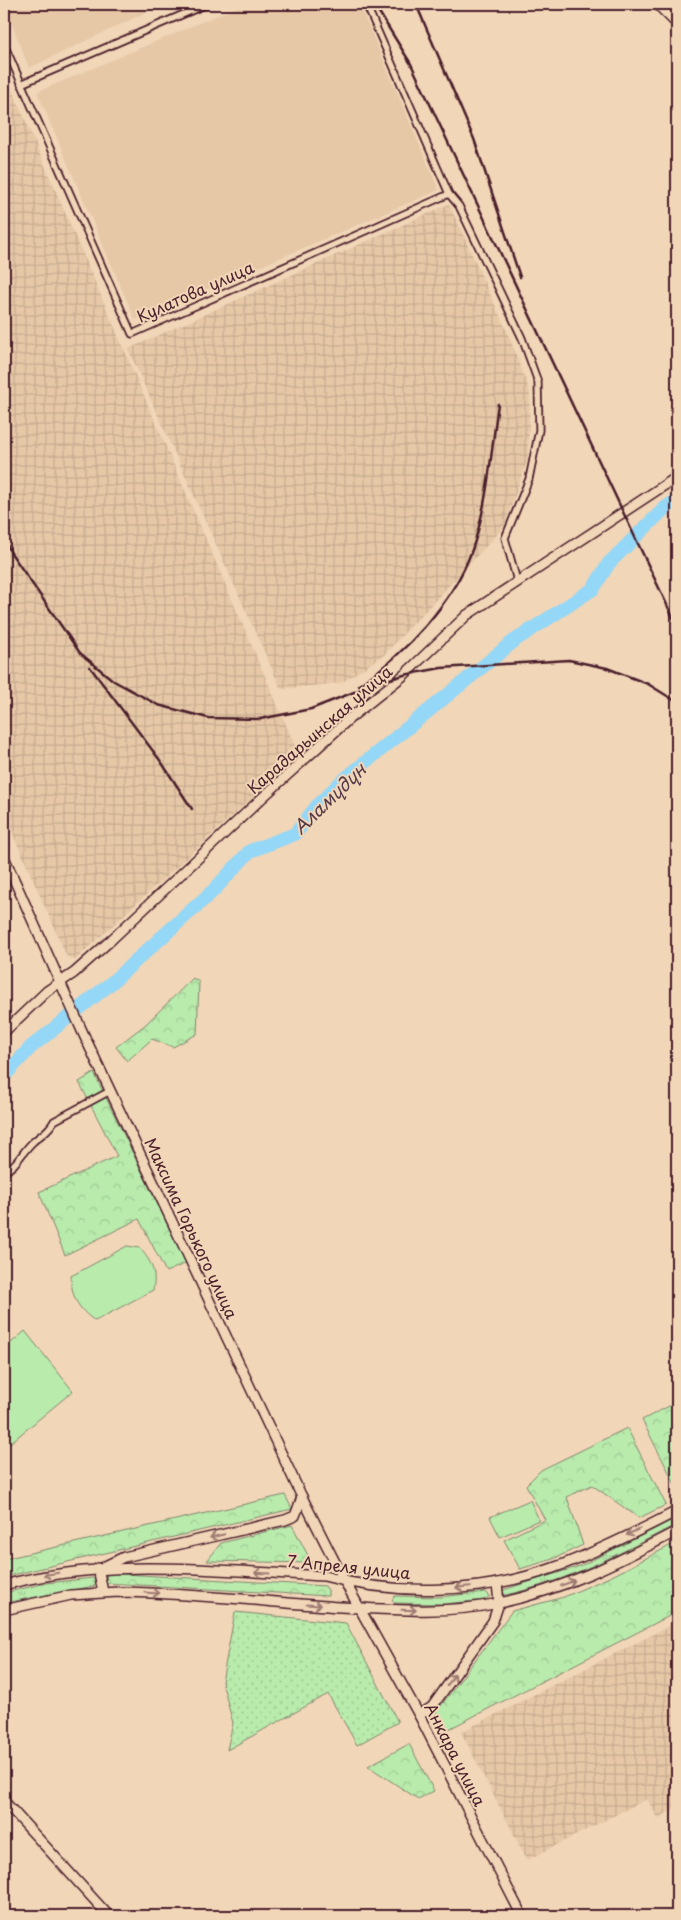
<svg xmlns="http://www.w3.org/2000/svg" width="681" height="1920" font-family="'Playpen Sans',sans-serif">
<style>
.built{fill:#e6c8a7}
.industrial{fill:url(#industrial-grid)}
.grass{fill:url(#grass-tufts);stroke:#81856c}
.forest{fill:url(#forest-crowns);stroke:#81856c}
.park{fill:url(#park-dots);stroke:#81856c}
.garden{fill:#b8ebac;stroke:#81856c}
.lines{fill:none;stroke-linecap:round;stroke-linejoin:round}
.river{stroke:#94d7f6;stroke-width:14}
.street-casing{stroke:#4a1f2b;stroke-width:9}
.secondary-casing{stroke:#4a1f2b;stroke-width:12}
.primary-casing{stroke:#4a1f2b;stroke-width:12}
.street{stroke:#f1d6b8;stroke-width:5.5}
.secondary{stroke:#f1d6b8;stroke-width:9}
.primary{stroke:#f1d6b8;stroke-width:9}
.rail{stroke:#4a1f2b;stroke-width:2.5}
.oneway{stroke:#9e7a72}
.labels{text-anchor:middle;dominant-baseline:central;stroke-width:4;stroke-linejoin:round;paint-order:stroke}
.street-label{font-size:16px;fill:#4a1f2b;stroke:#f1d6b8}
.water-label{font-size:18px;font-style:italic;fill:#553b49;stroke:#f1d6b8}
</style>
<defs>
<pattern id="industrial-grid" width="8" height="8" patternUnits="userSpaceOnUse" patternTransform="scale(1.25)"><rect width="8" height="8" fill="#e6c8a7"/><path d="M0 4h8M4 0v8" fill="none" stroke="#c7ab90"/></pattern>
<pattern id="grass-tufts" width="24" height="20" patternUnits="userSpaceOnUse" patternTransform="scale(1.25)"><rect width="24" height="20" fill="#b8ebac"/><path d="M3 7l-1-3M5 7V3M7 7l1-3M15 17l-1-3M17 17v-4M19 17l1-3" fill="none" stroke="#a0c994"/></pattern>
<pattern id="forest-crowns" width="20" height="18" patternUnits="userSpaceOnUse" patternTransform="scale(1.25)"><rect width="20" height="18" fill="#b8ebac"/><path d="M2 6a3 3 0 1 1 6 0M12 15a3 3 0 1 1 6 0" fill="none" stroke="#a0c994"/></pattern>
<pattern id="park-dots" width="8" height="8" patternUnits="userSpaceOnUse" patternTransform="scale(1.25)"><rect width="8" height="8" fill="#b8ebac"/><path d="M2 2h.1M6 6h.1" fill="none" stroke="#a0c994" stroke-width="1.8" stroke-linecap="round"/></pattern>
</defs>
<rect width="100%" height="100%" fill="#f1d6b8"/>
<filter id="ink" filterUnits="userSpaceOnUse"><feTurbulence type="fractalNoise" baseFrequency=".02" numOctaves="2"/><feDisplacementMap in="SourceGraphic" scale="10" xChannelSelector="R" yChannelSelector="G"/><feConvolveMatrix kernelMatrix="1 2 1 2 8 2 1 2 1" color-interpolation-filters="sRGB"/></filter>
<g filter="url(#ink)">
<g class="built">
<path d="M4,4H149L151,10L29,68Z"/>
<path d="M244,4H359L439,190L135,320L37,92Z"/>
</g>
<g class="industrial">
<path d="M4,71L299,755L75,960L67,957L4,814Z"/>
<path d="M449,204L509,336L530,392L528,458L504,527L384,655L341,683L281,689L128,349Z"/>
<path d="M677,1622V1808L658,1818L647,1799L527,1860L461,1732Z"/>
</g>
<g class="grass">
<path d="M677,1518V1524C621,1553 566,1582 505,1595L503,1593V1590L580,1566Z"/>
<path d="M93,1578L97,1582L94,1586L4,1603V1593L46,1583Z"/>
<path d="M486,1592L490,1596L484,1600L444,1604L395,1603L392,1600L395,1596L440,1597Z"/>
</g>
<g class="forest">
<path d="M193,978L199,982L197,1034L173,1047L152,1039L127,1061L116,1047L146,1024Z"/>
<path d="M94,1073L186,1263L166,1272L139,1219L65,1255L39,1192L117,1156L79,1082Z"/>
<path d="M677,1402V1488L642,1420Z"/>
<path d="M627,1428L666,1505L639,1518L592,1485L567,1497L583,1545L553,1559L520,1569L504,1540L545,1520L526,1485L541,1470Z"/>
<path d="M285,1495L292,1509L4,1577V1559Z"/>
<path d="M292,1525L312,1563L207,1561L221,1543Z"/>
<path d="M677,1542V1612L443,1732L434,1715L512,1611L564,1597L614,1575Z"/>
<path d="M107,1573L325,1586L328,1590V1596L106,1583Z"/>
<path d="M409,1744L434,1791L418,1799L368,1766Z"/>
</g>
<path class="park" d="M235,1612L346,1623L398,1722L357,1745L328,1694L227,1750L233,1723L222,1682Z"/>
<g class="garden">
<path d="M127,1246L140,1248C151,1262 157,1271 153,1290L95,1321C78,1309 71,1296 71,1276Z"/>
<path d="M25,1331L73,1391L4,1448V1349Z"/>
<path d="M530,1500L539,1520L500,1537L490,1517Z"/>
</g>
<g class="lines">
<path class="river" d="M4,1076L31,1047L110,984L214,890L250,851L295,834L317,806L340,783L514,641L593,589L609,563L665,508L677,500"/>
<defs>
<g id="street">
<path d="M366,4L449,194L459,206L522,338L538,382L539,430L529,479L505,538L517,581"/>
<path d="M4,44L132,334L449,194"/>
<path d="M21,84L207,4"/>
<path d="M4,1172C17,1166 23,1150 34,1141C42,1134 49,1131 54,1121L110,1091"/>
</g>
<g id="secondary">
<path d="M4,1032L47,991L74,973L111,940L262,798L350,718L404,675L467,615L677,477"/>
<path d="M4,1801L109,1916"/>
</g>
<g id="primary">
<path d="M657,4L677,24"/>
<path d="M4,857L83,1033L302,1497L345,1582L419,1715L522,1916"/>
<path d="M105,1566L124,1557L285,1520L295,1516L302,1497"/>
<path d="M98,1568L103,1592"/>
<path d="M4,1585C108,1557 217,1571 324,1576C397,1596 481,1594 553,1568C595,1553 637,1532 677,1511"/>
<path d="M4,1610L71,1595L118,1592C192,1593 267,1602 341,1607C394,1610 447,1614 499,1603C563,1590 620,1561 677,1531"/>
<path d="M419,1715L432,1707L493,1621L499,1603L497,1583"/>
</g>
</defs>
<use href="#street" class="street-casing"/>
<use href="#secondary" class="secondary-casing"/>
<use href="#primary" class="primary-casing"/>
<use href="#street" class="street"/>
<use href="#secondary" class="secondary"/>
<use href="#primary" class="primary"/>
<g class="rail">
<path d="M374,4L411,64L677,626"/>
<path d="M416,4L474,139L520,277"/>
<path d="M4,539L11,553L80,653L114,681L158,705L208,718L260,719L311,709L377,683L404,675L441,668L569,660L607,668L648,684L677,702"/>
<path d="M90,667L162,763L192,809"/>
<path d="M359,685C405,654 453,603 472,550C488,504 491,452 498,404"/>
</g>
</g>
<defs><path id="oneway-shaft" d="M-6 0H5M1.5-3L5.5 0L1.5 3" fill="none" stroke-width="1.6" stroke-linecap="round" stroke-linejoin="round" transform="scale(1.25)"/></defs>
<g class="oneway">
<use href="#oneway-shaft" transform="translate(633 1532) rotate(154)"/>
<use href="#oneway-shaft" transform="translate(217 1536) rotate(167)"/>
<use href="#oneway-shaft" transform="translate(262 1573) rotate(-177)"/>
<use href="#oneway-shaft" transform="translate(51 1574) rotate(170)"/>
<use href="#oneway-shaft" transform="translate(568 1583) rotate(-21)"/>
<use href="#oneway-shaft" transform="translate(463 1587) rotate(175)"/>
<use href="#oneway-shaft" transform="translate(152 1593) rotate(4)"/>
<use href="#oneway-shaft" transform="translate(314 1605) rotate(4)"/>
<use href="#oneway-shaft" transform="translate(409 1610) rotate(2)"/>
<use href="#oneway-shaft" transform="translate(451 1680) rotate(-54)"/>
</g>
</g>
<g class="labels">
<g class="street-label">
<text transform="translate(195 291) rotate(-24)">Кулатова улица</text>
<text transform="translate(319 729) rotate(-41)">Карадарьинская улица</text>
<text transform="translate(192 1228) rotate(65)">Максима Горького улица</text>
<text transform="translate(349 1566) rotate(6)">7 Апреля улица</text>
<text transform="translate(456 1754) rotate(63)">Анкара улица</text>
</g>
<g class="water-label">
<text transform="translate(329 798) rotate(-44)">Аламүдүн</text>
</g>
</g>
<rect width="681" height="1920" fill="none" stroke="#f1d6b8" stroke-width="20"/>
<rect x="10" y="10" width="661" height="1900" fill="none" stroke="#4a1f2b" stroke-width="2" filter="url(#ink)"/>
</svg>
